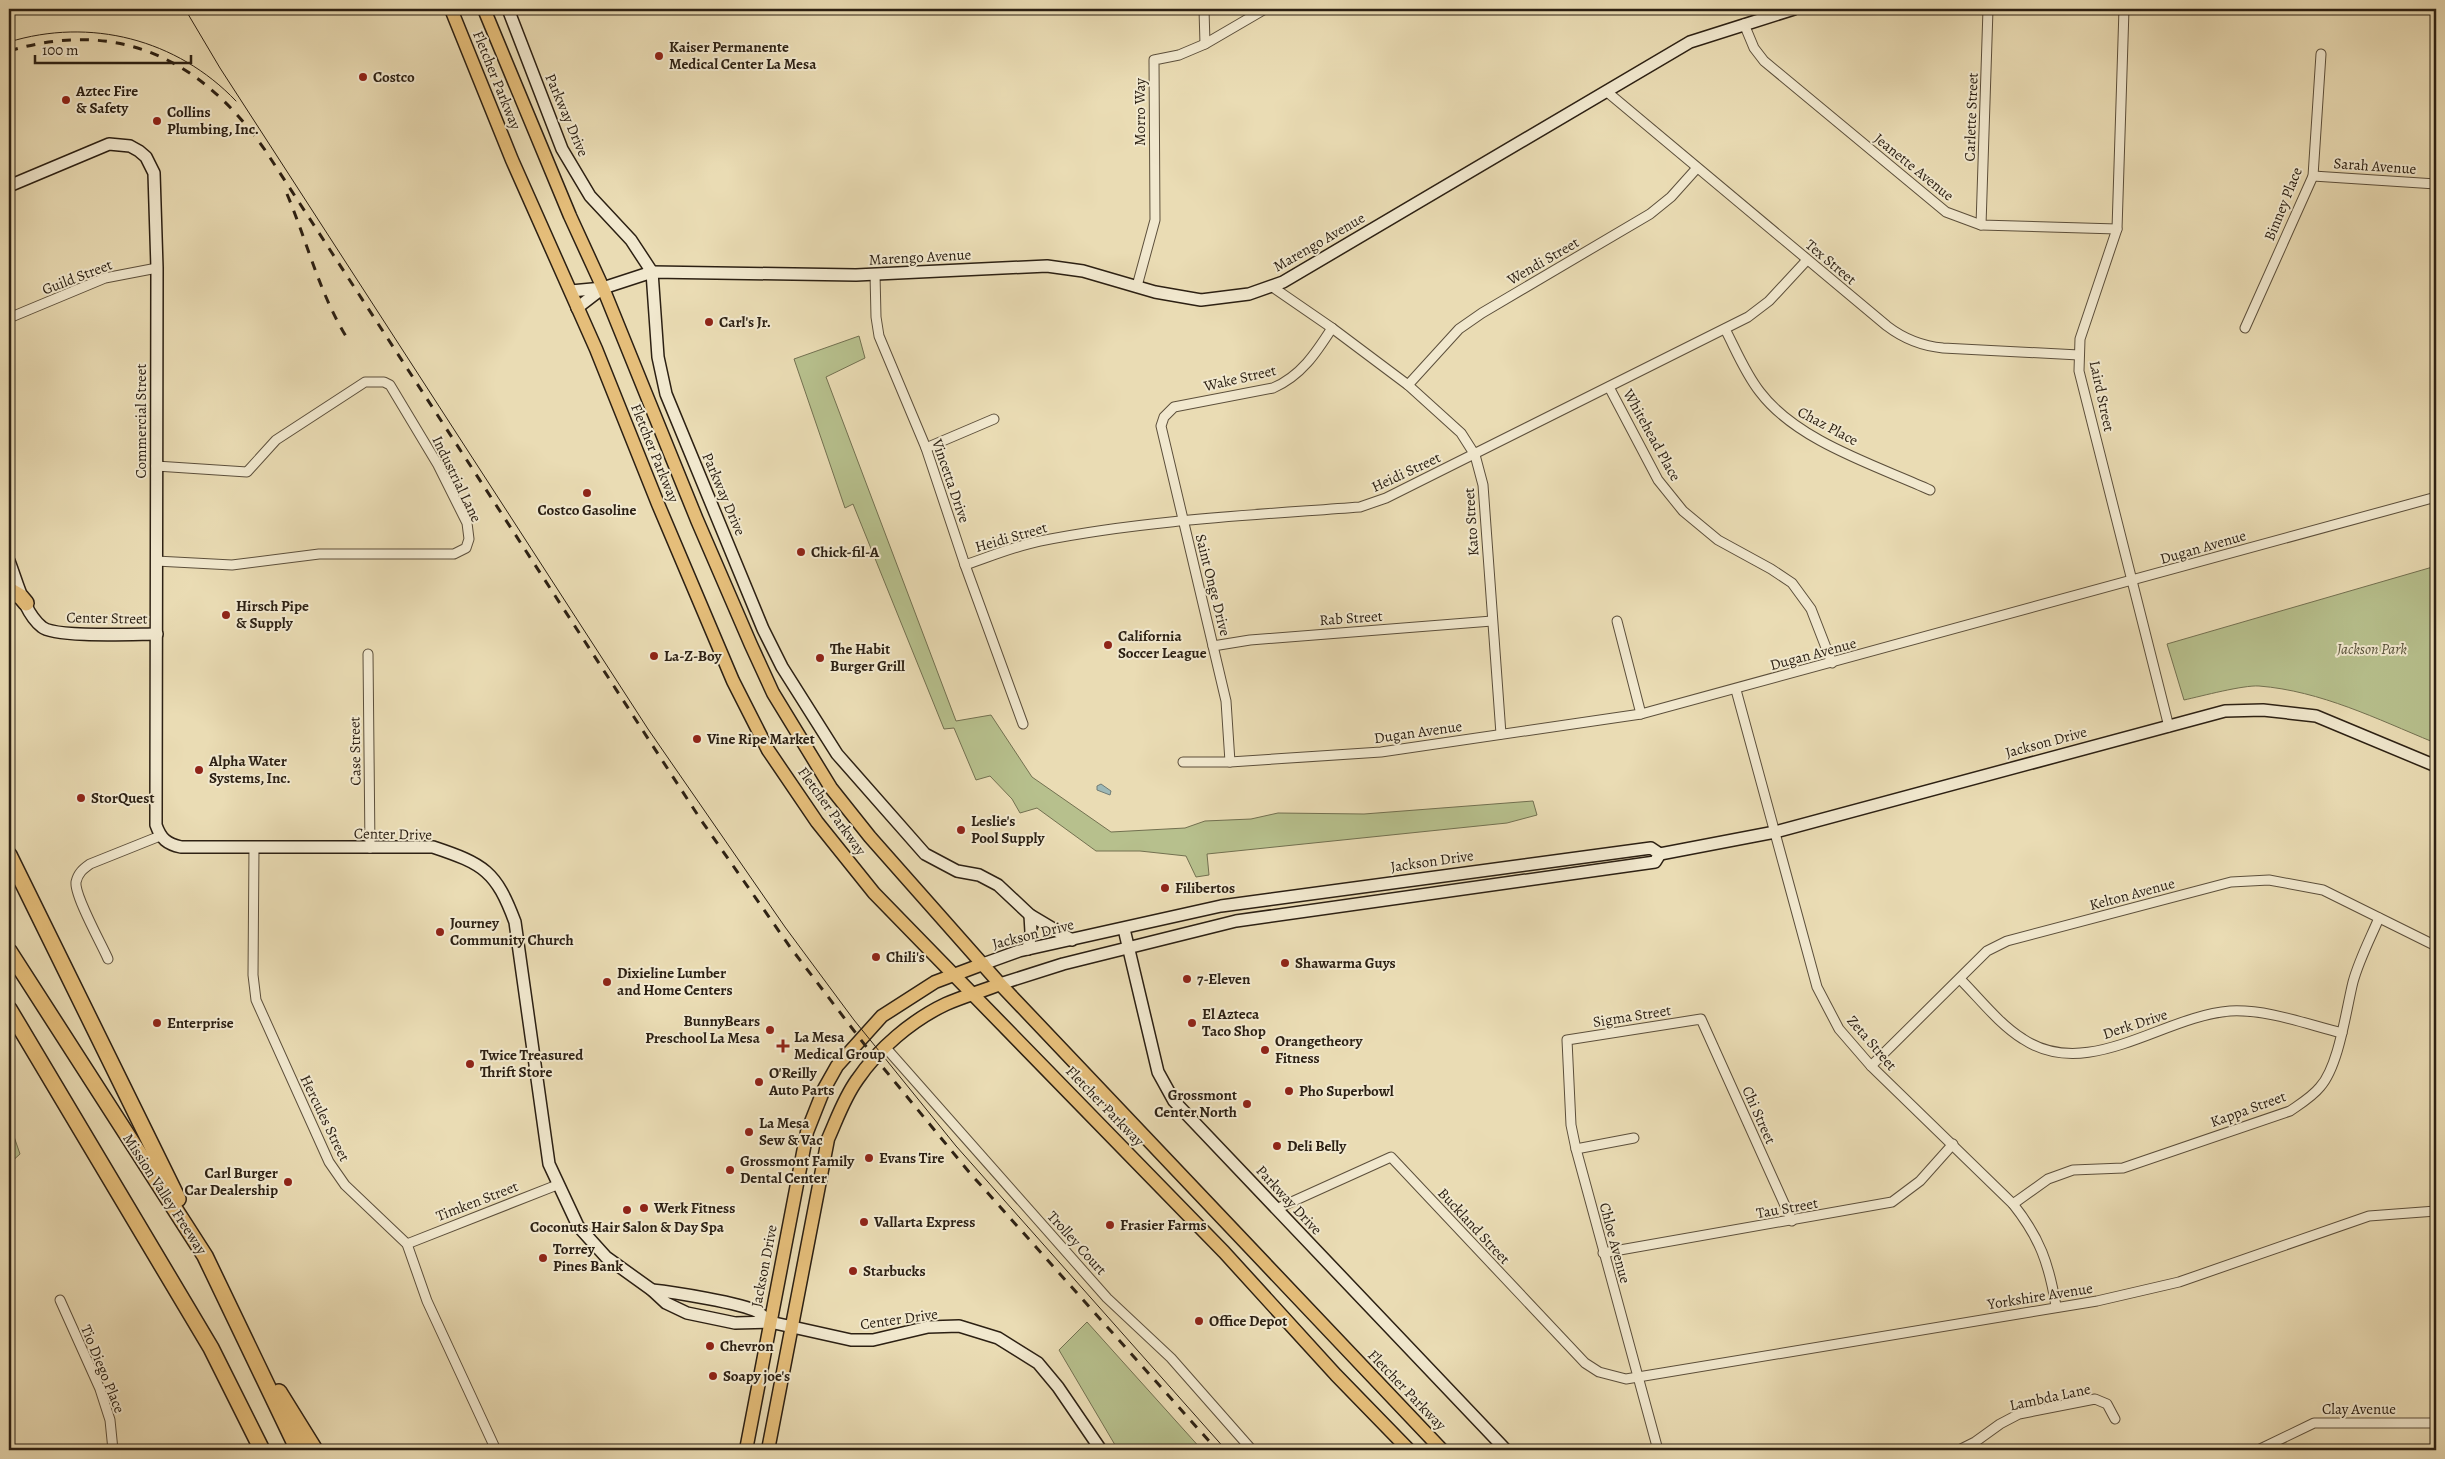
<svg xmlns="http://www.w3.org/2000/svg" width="2445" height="1459" font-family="Alegreya,serif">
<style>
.green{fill:#b7c08d;stroke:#727050}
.water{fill:#9db9b8;stroke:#707c76}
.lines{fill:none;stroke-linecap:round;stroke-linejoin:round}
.street-casing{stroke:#5c4f3b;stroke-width:11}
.secondary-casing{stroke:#2c2013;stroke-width:14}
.primary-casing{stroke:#2c2013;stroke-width:15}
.highway-casing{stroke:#2c2013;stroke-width:18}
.street{stroke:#f1e8ce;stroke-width:9}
.secondary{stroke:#f1e8ce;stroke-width:11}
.primary{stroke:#e5be7a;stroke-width:12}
.highway{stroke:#e5be7a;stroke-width:15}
.tram{stroke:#2c2013;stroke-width:1}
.rail{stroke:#2c2013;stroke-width:3;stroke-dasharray:9 9;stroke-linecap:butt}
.poi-dot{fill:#8f2418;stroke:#f1e8ce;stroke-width:2}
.labels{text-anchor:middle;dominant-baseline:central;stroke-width:4;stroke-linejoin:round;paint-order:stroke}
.poi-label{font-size:15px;font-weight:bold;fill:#2c2013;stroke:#f1e8ce;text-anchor:start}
.street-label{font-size:15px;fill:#2c2013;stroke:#f1e8ce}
.park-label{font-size:15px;font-style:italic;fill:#565038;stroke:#f1e8ce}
</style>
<rect width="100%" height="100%" fill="#eadcb4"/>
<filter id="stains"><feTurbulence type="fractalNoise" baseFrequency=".004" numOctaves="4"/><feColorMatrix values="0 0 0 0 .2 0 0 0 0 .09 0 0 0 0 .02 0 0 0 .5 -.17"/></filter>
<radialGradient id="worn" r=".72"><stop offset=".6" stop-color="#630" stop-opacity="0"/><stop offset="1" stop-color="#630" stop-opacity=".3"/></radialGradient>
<g class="green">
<path d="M859,336L865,358L826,377L956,721L991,715L1032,777L1111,832L1185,828L1205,821L1251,819L1278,813L1364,814L1533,801L1537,815L1507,823L1207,854L1209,875L1196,877L1186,856L1140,851H1096L1037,808L1020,813L1012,799L990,776L976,780L954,728L944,729L853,504L845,508L794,359Z"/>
<path d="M2436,566V684L2433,742C2377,719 2321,691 2259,686C2243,685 2202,696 2184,700L2167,644Z"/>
<path d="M9,1122L20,1154L9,1164Z"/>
<path d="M1087,1322L1202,1450H1118L1059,1350Z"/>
</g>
<path class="water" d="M1101,784L1111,791L1110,795L1097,790V786Z"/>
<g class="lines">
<defs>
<g id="street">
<path d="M1204,9L1205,44"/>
<path d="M2124,9L2117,229L2080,339L2079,371L2169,727"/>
<path d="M1744,24L1754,48L1764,61L1946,212L1981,225L2117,229"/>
<path d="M1606,91L1887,326C1904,339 1922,346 1943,348L2079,355"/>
<path d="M2313,176L2436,184"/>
<path d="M1981,225L1988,9"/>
<path d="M875,274L876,317L879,336L926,448L965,565L1023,724"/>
<path d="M1137,286L1155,220L1154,60L1179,55L1205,44L1265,9"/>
<path d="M1271,286L1332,328L1408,385L1461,433L1475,455L1483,485L1501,734"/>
<path d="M9,318L105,278L157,268"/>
<path d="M2245,328L2313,176L2321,54"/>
<path d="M1725,329C1736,350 1745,373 1760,392C1797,441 1875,465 1930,490"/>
<path d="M1408,385L1459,329L1482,313L1650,214L1671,197L1697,168"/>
<path d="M1609,387L1658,480L1683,511L1718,540L1771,569L1792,583L1811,609L1832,663"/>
<path d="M926,448L994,419"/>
<path d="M156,466L247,472L276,440L365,382H384L390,385L438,465L467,523L469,539L466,548L454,554H319L232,565L156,561"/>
<path d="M965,565C989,557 1015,546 1040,541C1145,520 1254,515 1360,507L1386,498L1748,317L1769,301L1807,260"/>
<path d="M1617,621L1641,714"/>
<path d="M1213,646L1250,640L1492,621"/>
<path d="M368,654L370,848"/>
<path d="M1736,690L1817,987L1839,1029L1871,1066L2013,1204C2040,1238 2049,1264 2056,1306"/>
<path d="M1183,762H1230L1381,752L1641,714L2436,497"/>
<path d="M1230,762L1226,701L1161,426L1164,417L1174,407L1273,388C1301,376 1316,353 1332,328"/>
<path d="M254,847L253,975L256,1000L329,1162L345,1185L407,1244L427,1301L496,1450"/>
<path d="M108,959C102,945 74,895 76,882C78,873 83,869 90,864L160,836"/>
<path d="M1960,979C1980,999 1999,1024 2023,1039C2088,1082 2163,1016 2230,1011C2267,1009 2306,1024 2342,1033"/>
<path d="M886,1048L1107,1298L1171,1358L1252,1450"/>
<path d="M1871,1066L1987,951L2007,941L2231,882L2269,880L2323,890L2436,946"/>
<path d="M1576,1149L1634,1138"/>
<path d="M2013,1204L2048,1179L2073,1170L2123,1168L2290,1111C2300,1104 2312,1097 2320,1087C2339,1066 2346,1010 2353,982C2359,960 2370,939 2379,918"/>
<path d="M1276,1209L1391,1157L1585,1363L1599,1372L1626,1379L2097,1301L2179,1282L2369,1216L2436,1211"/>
<path d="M407,1244L557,1185"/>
<path d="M1603,1253L1892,1202L1920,1181L1953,1144"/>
<path d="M60,1300L100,1389L110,1420L113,1450"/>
<path d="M1658,1450L1576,1149L1571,1125L1567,1040L1701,1019L1792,1221"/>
<path d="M1959,1450L1975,1442L2000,1424L2019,1414L2095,1399L2107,1404L2115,1419"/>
<path d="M2258,1450L2314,1423H2436"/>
</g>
<g id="secondary">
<path d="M508,9L562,149L590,196L631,240L652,272L658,357L666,394L763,629L782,667L837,754L925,854L957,871L979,875L998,885L1030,915L1072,940"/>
<path d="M9,186L109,144L130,146L139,151L146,157L154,173L157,268L156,825C161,839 167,844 181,847H433C484,864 496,871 515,922L549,1164L578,1226L606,1257L652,1290L666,1303L687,1313L735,1323L770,1322L851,1340H873L928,1327L959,1326L998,1338L1038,1363L1058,1387L1101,1450"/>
<path d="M571,291L603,288L652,272L856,275L1047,266L1083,271L1155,292L1201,300L1249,294L1283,282L1690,42L1794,9"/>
<path d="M577,308L603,288"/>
<path d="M9,561C17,581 24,613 42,627C55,638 136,634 157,634"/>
<path d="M1124,929L1158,1072L1174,1101L1506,1450"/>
<path d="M1028,949L1031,932L1030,915"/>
<path d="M983,964L1019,951L1221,906L1651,848L1660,854L1775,832L2225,711L2263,710L2316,716L2436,766"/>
<path d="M1000,984L1063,964L1236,921L1655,862L1660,854"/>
<path d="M652,1290C672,1292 742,1303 758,1312C762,1315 766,1319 770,1322"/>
</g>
<g id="primary">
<path d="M451,9L512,160L596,349L658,504L733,681L768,750L817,822L874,893L1224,1252L1336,1375L1409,1450"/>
<path d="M484,9L570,216L603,288L697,520L751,645L773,693L831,788L870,837L1000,984L1442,1450"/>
<path d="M746,1450L807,1132L824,1089L837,1066L882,1016L935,982L983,964"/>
<path d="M768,1450L828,1139C837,1119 844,1098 857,1080C878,1049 912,1020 946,1004C964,996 983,991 1000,984"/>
</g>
<g id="highway">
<path d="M9,590L21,597L26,603"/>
<path d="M9,855L178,1199"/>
<path d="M9,951L205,1256L298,1450"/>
<path d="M9,1009L211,1348L262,1450"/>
<path d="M279,1392L315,1450"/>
</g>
</defs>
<use href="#street" class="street-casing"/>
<use href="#secondary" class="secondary-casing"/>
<use href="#primary" class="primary-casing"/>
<use href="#highway" class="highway-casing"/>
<use href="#street" class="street"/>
<use href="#secondary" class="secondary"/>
<use href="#primary" class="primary"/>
<use href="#highway" class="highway"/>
<g class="tram">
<path d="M185,9L220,68L648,729L785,927L854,1020L956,1146L1226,1450"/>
<path d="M9,42C90,17 177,39 236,101"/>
</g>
<g class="rail">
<path d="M9,51C119,18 201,59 265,150L701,820L790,947L871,1053L969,1172L1217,1450"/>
<path d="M287,194C308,244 320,296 349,341"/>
</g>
</g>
<g class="poi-dot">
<circle cx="659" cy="56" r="5"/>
<circle cx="363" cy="77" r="5"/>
<circle cx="66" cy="100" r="5"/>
<circle cx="157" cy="121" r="5"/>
<circle cx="709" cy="322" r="5"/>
<circle cx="587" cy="493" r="5"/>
<circle cx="801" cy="552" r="5"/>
<circle cx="226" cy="615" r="5"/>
<circle cx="1108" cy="645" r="5"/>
<circle cx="654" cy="656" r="5"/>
<circle cx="820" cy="658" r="5"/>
<circle cx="697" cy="739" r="5"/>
<circle cx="199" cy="770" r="5"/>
<circle cx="81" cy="798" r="5"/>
<circle cx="961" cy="830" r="5"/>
<circle cx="1165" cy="888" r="5"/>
<circle cx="440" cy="932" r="5"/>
<circle cx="876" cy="957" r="5"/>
<circle cx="1285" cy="963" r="5"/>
<circle cx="1187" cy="979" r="5"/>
<circle cx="607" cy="982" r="5"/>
<circle cx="157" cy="1023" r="5"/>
<circle cx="1192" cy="1023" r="5"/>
<circle cx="770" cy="1030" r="5"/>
<path d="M780.5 1038.5h5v5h5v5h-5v5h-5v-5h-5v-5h5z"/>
<circle cx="1265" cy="1050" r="5"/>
<circle cx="470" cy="1064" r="5"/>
<circle cx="759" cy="1082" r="5"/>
<circle cx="1289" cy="1091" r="5"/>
<circle cx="1247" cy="1104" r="5"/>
<circle cx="749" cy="1132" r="5"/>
<circle cx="1277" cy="1146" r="5"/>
<circle cx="869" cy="1158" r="5"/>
<circle cx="730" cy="1170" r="5"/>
<circle cx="288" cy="1182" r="5"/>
<circle cx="644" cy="1208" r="5"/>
<circle cx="627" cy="1210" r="5"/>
<circle cx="864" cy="1222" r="5"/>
<circle cx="1110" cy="1225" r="5"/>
<circle cx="543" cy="1258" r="5"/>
<circle cx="853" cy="1271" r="5"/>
<circle cx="1199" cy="1321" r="5"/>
<circle cx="710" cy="1346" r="5"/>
<circle cx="713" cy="1376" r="5"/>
</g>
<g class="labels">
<g class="poi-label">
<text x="669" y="47">Kaiser Permanente<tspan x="669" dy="17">Medical Center La Mesa</tspan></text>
<text x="373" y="77">Costco</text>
<text x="76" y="91">Aztec Fire<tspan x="76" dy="17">&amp; Safety</tspan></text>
<text x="167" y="112">Collins<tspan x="167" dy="17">Plumbing, Inc.</tspan></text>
<text x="719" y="322">Carl's Jr.</text>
<text x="587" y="510" text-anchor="middle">Costco Gasoline</text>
<text x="811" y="552">Chick-fil-A</text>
<text x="236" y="606">Hirsch Pipe<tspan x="236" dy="17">&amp; Supply</tspan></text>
<text x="1118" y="636">California<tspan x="1118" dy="17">Soccer League</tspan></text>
<text x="830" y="649">The Habit<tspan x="830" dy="17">Burger Grill</tspan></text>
<text x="664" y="656">La-Z-Boy</text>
<text x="707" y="739">Vine Ripe Market</text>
<text x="209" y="761">Alpha Water<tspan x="209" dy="17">Systems, Inc.</tspan></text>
<text x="91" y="798">StorQuest</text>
<text x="971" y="821">Leslie's<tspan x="971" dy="17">Pool Supply</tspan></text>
<text x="1175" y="888">Filibertos</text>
<text x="450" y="923">Journey<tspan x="450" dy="17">Community Church</tspan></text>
<text x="886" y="957">Chili's</text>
<text x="1295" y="963">Shawarma Guys</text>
<text x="617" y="973">Dixieline Lumber<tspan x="617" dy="17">and Home Centers</tspan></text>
<text x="1197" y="979">7-Eleven</text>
<text x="1202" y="1014">El Azteca<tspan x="1202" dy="17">Taco Shop</tspan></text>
<text x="760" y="1021" text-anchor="end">BunnyBears<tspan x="760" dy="17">Preschool La Mesa</tspan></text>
<text x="167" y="1023">Enterprise</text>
<text x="794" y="1037">La Mesa<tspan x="794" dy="17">Medical Group</tspan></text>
<text x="1275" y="1041">Orangetheory<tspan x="1275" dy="17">Fitness</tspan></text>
<text x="480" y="1055">Twice Treasured<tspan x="480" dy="17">Thrift Store</tspan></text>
<text x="769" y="1073">O'Reilly<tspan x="769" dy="17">Auto Parts</tspan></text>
<text x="1299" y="1091">Pho Superbowl</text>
<text x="1237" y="1095" text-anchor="end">Grossmont<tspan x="1237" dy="17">Center North</tspan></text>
<text x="759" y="1123">La Mesa<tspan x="759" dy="17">Sew &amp; Vac</tspan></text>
<text x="1287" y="1146">Deli Belly</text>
<text x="879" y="1158">Evans Tire</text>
<text x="740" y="1161">Grossmont Family<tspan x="740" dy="17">Dental Center</tspan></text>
<text x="278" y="1173" text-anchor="end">Carl Burger<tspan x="278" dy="17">Car Dealership</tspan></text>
<text x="654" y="1208">Werk Fitness</text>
<text x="874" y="1222">Vallarta Express</text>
<text x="1120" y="1225">Frasier Farms</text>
<text x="627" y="1227" text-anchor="middle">Coconuts Hair Salon &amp; Day Spa</text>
<text x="553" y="1249">Torrey<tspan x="553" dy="17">Pines Bank</tspan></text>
<text x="863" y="1271">Starbucks</text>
<text x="1209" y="1321">Office Depot</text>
<text x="720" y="1346">Chevron</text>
<text x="723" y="1376">Soapy joe's</text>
</g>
<g class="street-label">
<text transform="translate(497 80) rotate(68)">Fletcher Parkway</text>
<text transform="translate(1140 112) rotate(-90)">Morro Way</text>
<text transform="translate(567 115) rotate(67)">Parkway Drive</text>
<text transform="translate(1971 117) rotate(-88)">Carlette Street</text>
<text transform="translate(2375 166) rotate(4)">Sarah Avenue</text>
<text transform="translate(1914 167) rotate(39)">Jeanette Avenue</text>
<text transform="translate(2283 204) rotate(-68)">Binney Place</text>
<text transform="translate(1319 242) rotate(-30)">Marengo Avenue</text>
<text transform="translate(920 257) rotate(-3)">Marengo Avenue</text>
<text transform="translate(1543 261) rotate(-30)">Wendi Street</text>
<text transform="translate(1831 262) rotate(40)">Tex Street</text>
<text transform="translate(77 277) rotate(-21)">Guild Street</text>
<text transform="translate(1240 378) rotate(-13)">Wake Street</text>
<text transform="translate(2102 396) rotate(78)">Laird Street</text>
<text transform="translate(141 421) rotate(-90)">Commercial Street</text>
<text transform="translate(1828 426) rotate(28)">Chaz Place</text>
<text transform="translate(1652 435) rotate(61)">Whitehead Place</text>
<text transform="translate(655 453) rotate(68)">Fletcher Parkway</text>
<text transform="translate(1406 472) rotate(-25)">Heidi Street</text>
<text transform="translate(457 479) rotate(64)">Industrial Lane</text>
<text transform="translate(951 481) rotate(71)">Vincetta Drive</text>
<text transform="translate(724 494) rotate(67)">Parkway Drive</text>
<text transform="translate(1471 522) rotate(-94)">Kato Street</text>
<text transform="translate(1011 537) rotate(-16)">Heidi Street</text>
<text transform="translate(2203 547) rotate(-16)">Dugan Avenue</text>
<text transform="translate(1213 585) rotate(76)">Saint Onge Drive</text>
<text transform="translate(107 618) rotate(1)">Center Street</text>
<text transform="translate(1351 618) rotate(-4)">Rab Street</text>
<text transform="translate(1813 654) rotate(-15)">Dugan Avenue</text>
<text transform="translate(1418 732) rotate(-8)">Dugan Avenue</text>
<text transform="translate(2046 742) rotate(-15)">Jackson Drive</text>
<text transform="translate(355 751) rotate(-91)">Case Street</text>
<text transform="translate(832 811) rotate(54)">Fletcher Parkway</text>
<text transform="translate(393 834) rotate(1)">Center Drive</text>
<text transform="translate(1432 861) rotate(-8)">Jackson Drive</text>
<text transform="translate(2132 894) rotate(-15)">Kelton Avenue</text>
<text transform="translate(1033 934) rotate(-14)">Jackson Drive</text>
<text transform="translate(1632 1016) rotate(-9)">Sigma Street</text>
<text transform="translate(2135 1024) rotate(-18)">Derk Drive</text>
<text transform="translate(1872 1043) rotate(49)">Zeta Street</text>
<text transform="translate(1105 1106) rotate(46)">Fletcher Parkway</text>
<text transform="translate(2248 1109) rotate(-20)">Kappa Street</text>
<text transform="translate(1759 1115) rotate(66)">Chi Street</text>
<text transform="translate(325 1118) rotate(64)">Hercules Street</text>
<text transform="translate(165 1194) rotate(57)">Mission Valley Freeway</text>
<text transform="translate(1289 1200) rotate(47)">Parkway Drive</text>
<text transform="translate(477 1201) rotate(-21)">Timken Street</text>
<text transform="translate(1787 1208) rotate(-10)">Tau Street</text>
<text transform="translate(1474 1226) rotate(47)">Buckland Street</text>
<text transform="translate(1077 1243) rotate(48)">Trolley Court</text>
<text transform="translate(1615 1243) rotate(75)">Chloe Avenue</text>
<text transform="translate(764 1266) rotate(-79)">Jackson Drive</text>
<text transform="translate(2040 1296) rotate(-9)">Yorkshire Avenue</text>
<text transform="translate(899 1319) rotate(-8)">Center Drive</text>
<text transform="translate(103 1369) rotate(68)">Tio Diego Place</text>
<text transform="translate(1407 1390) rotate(46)">Fletcher Parkway</text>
<text transform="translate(2050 1397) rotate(-12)">Lambda Lane</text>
<text x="2359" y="1409">Clay Avenue</text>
</g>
<g class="park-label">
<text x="2372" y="649">Jackson Park</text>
</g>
</g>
<rect width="2445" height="1459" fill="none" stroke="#eadcb4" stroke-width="30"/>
<rect x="10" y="10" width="2425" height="1439" fill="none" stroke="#2c2013" stroke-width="2.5"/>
<rect x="15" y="15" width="2415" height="1429" fill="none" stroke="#2c2013"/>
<path d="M35 55v8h156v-8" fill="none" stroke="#2c2013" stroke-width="2.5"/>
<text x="42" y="55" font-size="15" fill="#2c2013" stroke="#f1e8ce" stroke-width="4" paint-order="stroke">100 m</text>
<rect width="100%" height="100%" filter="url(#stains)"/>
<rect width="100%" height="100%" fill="url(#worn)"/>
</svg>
